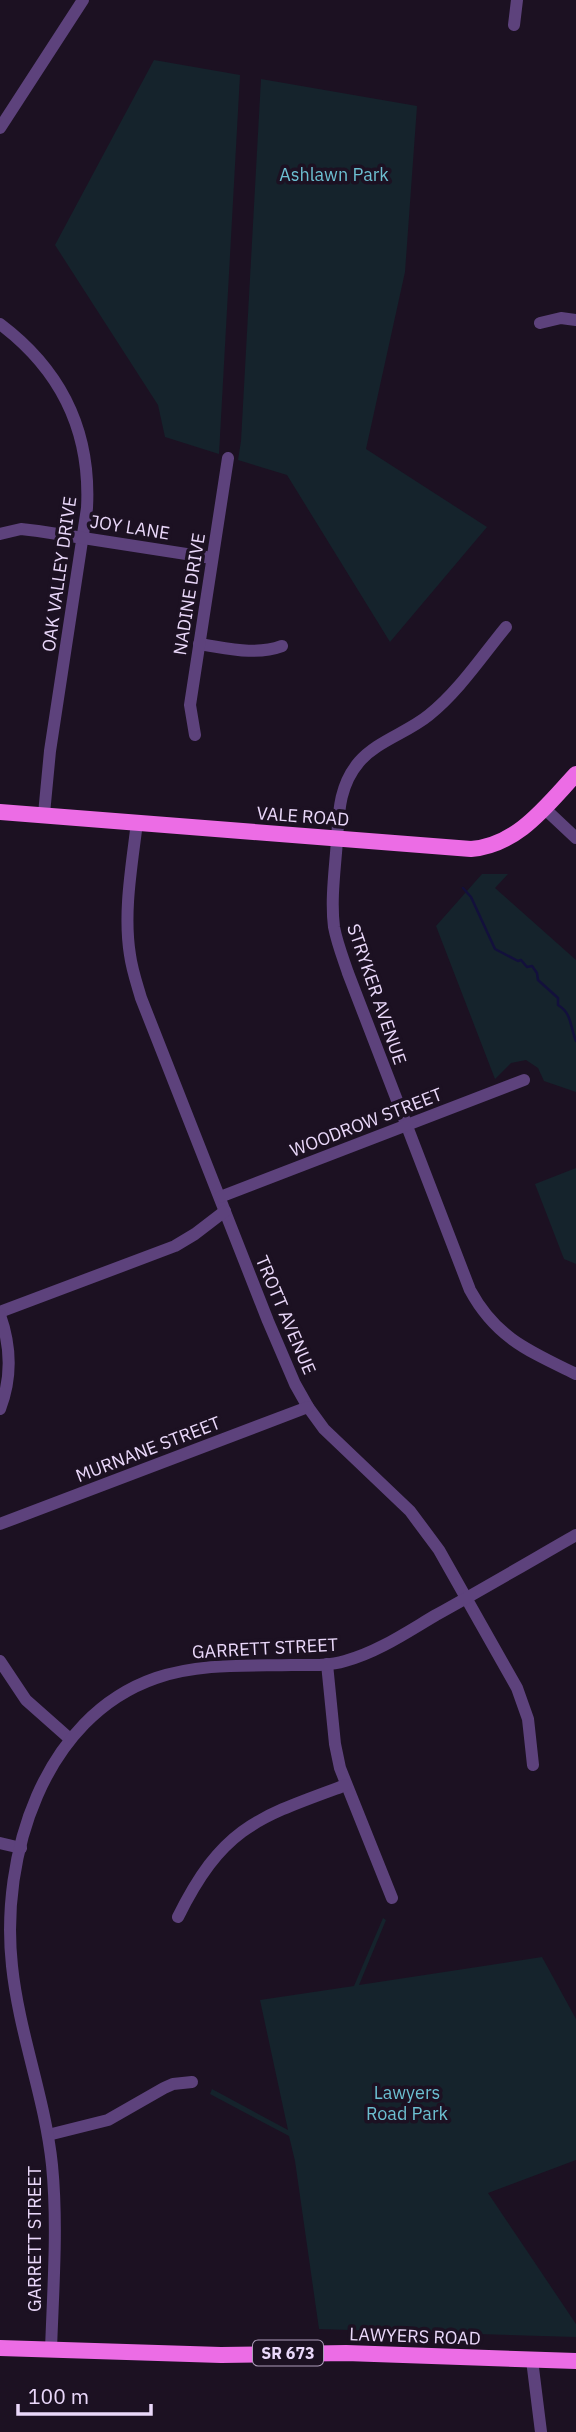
<svg xmlns="http://www.w3.org/2000/svg" width="576" height="2432" font-family="'IBM Plex Sans',sans-serif">
<style>
.green{fill:#15232c}
.lines{fill:none;stroke-linecap:round;stroke-linejoin:round}
.stream{stroke:#13103c;stroke-width:2.5}
.minor{stroke:#5d427c;stroke-width:12}
.major{stroke:#ec6ce5;stroke-width:16}
.labels{text-anchor:middle;dominant-baseline:central;stroke-width:7;stroke-linejoin:round;paint-order:stroke}
.shield{fill:#1c1122;stroke:#ac9cb9;stroke-width:2}
.shield-label{font-size:16px;font-weight:bold;fill:#ead8fa}
.park-label{font-size:18px;fill:#6cbfd1;stroke:#1c1122}
.street-label{font-size:18px;fill:#ead8fa;stroke:#1c1122}
</style>
<rect width="100%" height="100%" fill="#1c1122"/>
<g class="green">
<path d="M154,60L240,75L219,454L165,437L158,405L55,245Z"/>
<path d="M261,79L417,106L405,272L366,449L487,527L390,642L287,475L238,460L241,441Z"/>
<path d="M482,874H508L495,888L576,960V1092L544,1081L538,1068L526,1060L511,1063L495,1079L436,926Z"/>
<path d="M576,1168V1264L564,1259L535,1184Z"/>
<path d="M383,1918L386,1920L359,1985L542,1957L576,2019V2160L488,2193L576,2324V2337L319,2329L295,2161L289,2136L210,2094L212,2089L288,2130L260,2000L354,1986Z"/>
</g>
<g class="lines">
<path class="stream" d="M463,888L471,897L495,949L518,961L521,960L527,967L532,966L537,973L538,980L558,998V1005C572,1013 570,1027 576,1041"/>
<g class="minor">
<path d="M514,25L517,0"/>
<path d="M0,128L83,0"/>
<path d="M540,323L561,318L576,320"/>
<path d="M0,324C61,370 91,432 87,508L50,751L44,814"/>
<path d="M0,534L21,529L38,531L212,558"/>
<path d="M506,627C482,656 459,691 429,715C407,733 377,741 359,762C336,789 339,821 336,853C334,877 331,903 334,927C337,943 343,958 348,973L470,1290C496,1338 529,1351 576,1374"/>
<path d="M199,644C227,648 255,656 282,646"/>
<path d="M195,735L190,705L228,458"/>
<path d="M544,808L576,838"/>
<path d="M137,822C132,865 123,912 130,955C132,970 137,984 141,998L268,1321L295,1384L308,1407L324,1429L410,1511L439,1550L517,1688L528,1719L533,1765"/>
<path d="M220,1197L524,1080"/>
<path d="M0,1312L175,1246L195,1234L225,1211"/>
<path d="M0,1315C11,1346 12,1378 0,1409"/>
<path d="M0,1524L308,1407"/>
<path d="M0,1661L26,1700L70,1739"/>
<path d="M327,1664L335,1744L340,1768L392,1898"/>
<path d="M0,1843L21,1848"/>
<path d="M178,1917C223,1827 256,1818 346,1785"/>
<path d="M48,2135L108,2120L164,2088L173,2084L192,2082"/>
<path d="M51,2350C53,2289 58,2226 52,2165C45,2098 19,2033 12,1966C0,1857 43,1717 156,1678C200,1663 246,1666 292,1665C310,1665 328,1666 345,1661C378,1652 407,1632 436,1615C483,1589 529,1562 576,1535"/>
<path d="M532,2360L541,2432"/>
</g>
<g class="major">
<path d="M0,812L471,849C518,845 546,806 576,774"/>
<path d="M0,2348L221,2355L346,2353L576,2361"/>
</g>
</g>
<g class="labels">
<rect class="shield" x="253" y="2340.5" width="70" height="25" rx="5"/>
<g class="shield-label">
<text x="288" y="2353">SR 673</text>
</g>
<g class="park-label">
<text x="334" y="174">Ashlawn Park</text>
<text x="407" y="2092">Lawyers<tspan x="407" dy="21">Road Park</tspan></text>
</g>
<g class="street-label">
<text transform="translate(130 527) rotate(9)">JOY LANE</text>
<text transform="translate(59 574) rotate(-82)">OAK VALLEY DRIVE</text>
<text transform="translate(189 594) rotate(-81)">NADINE DRIVE</text>
<text transform="translate(303 816) rotate(4)">VALE ROAD</text>
<text transform="translate(377 994) rotate(71)">STRYKER AVENUE</text>
<text transform="translate(366 1122) rotate(-21)">WOODROW STREET</text>
<text transform="translate(286 1315) rotate(67)">TROTT AVENUE</text>
<text transform="translate(148 1449) rotate(-21)">MURNANE STREET</text>
<text transform="translate(265 1648) rotate(-3)">GARRETT STREET</text>
<text transform="translate(34 2239) rotate(-90)">GARRETT STREET</text>
<text transform="translate(415 2336) rotate(2)">LAWYERS ROAD</text>
</g>
</g>
<path d="M18 2404v10h133v-10" fill="none" stroke="#ead8fa" stroke-width="3.5"/>
<text x="28" y="2404" font-size="21" fill="#ead8fa" stroke="#1c1122" stroke-width="5" paint-order="stroke">100 m</text>
</svg>
